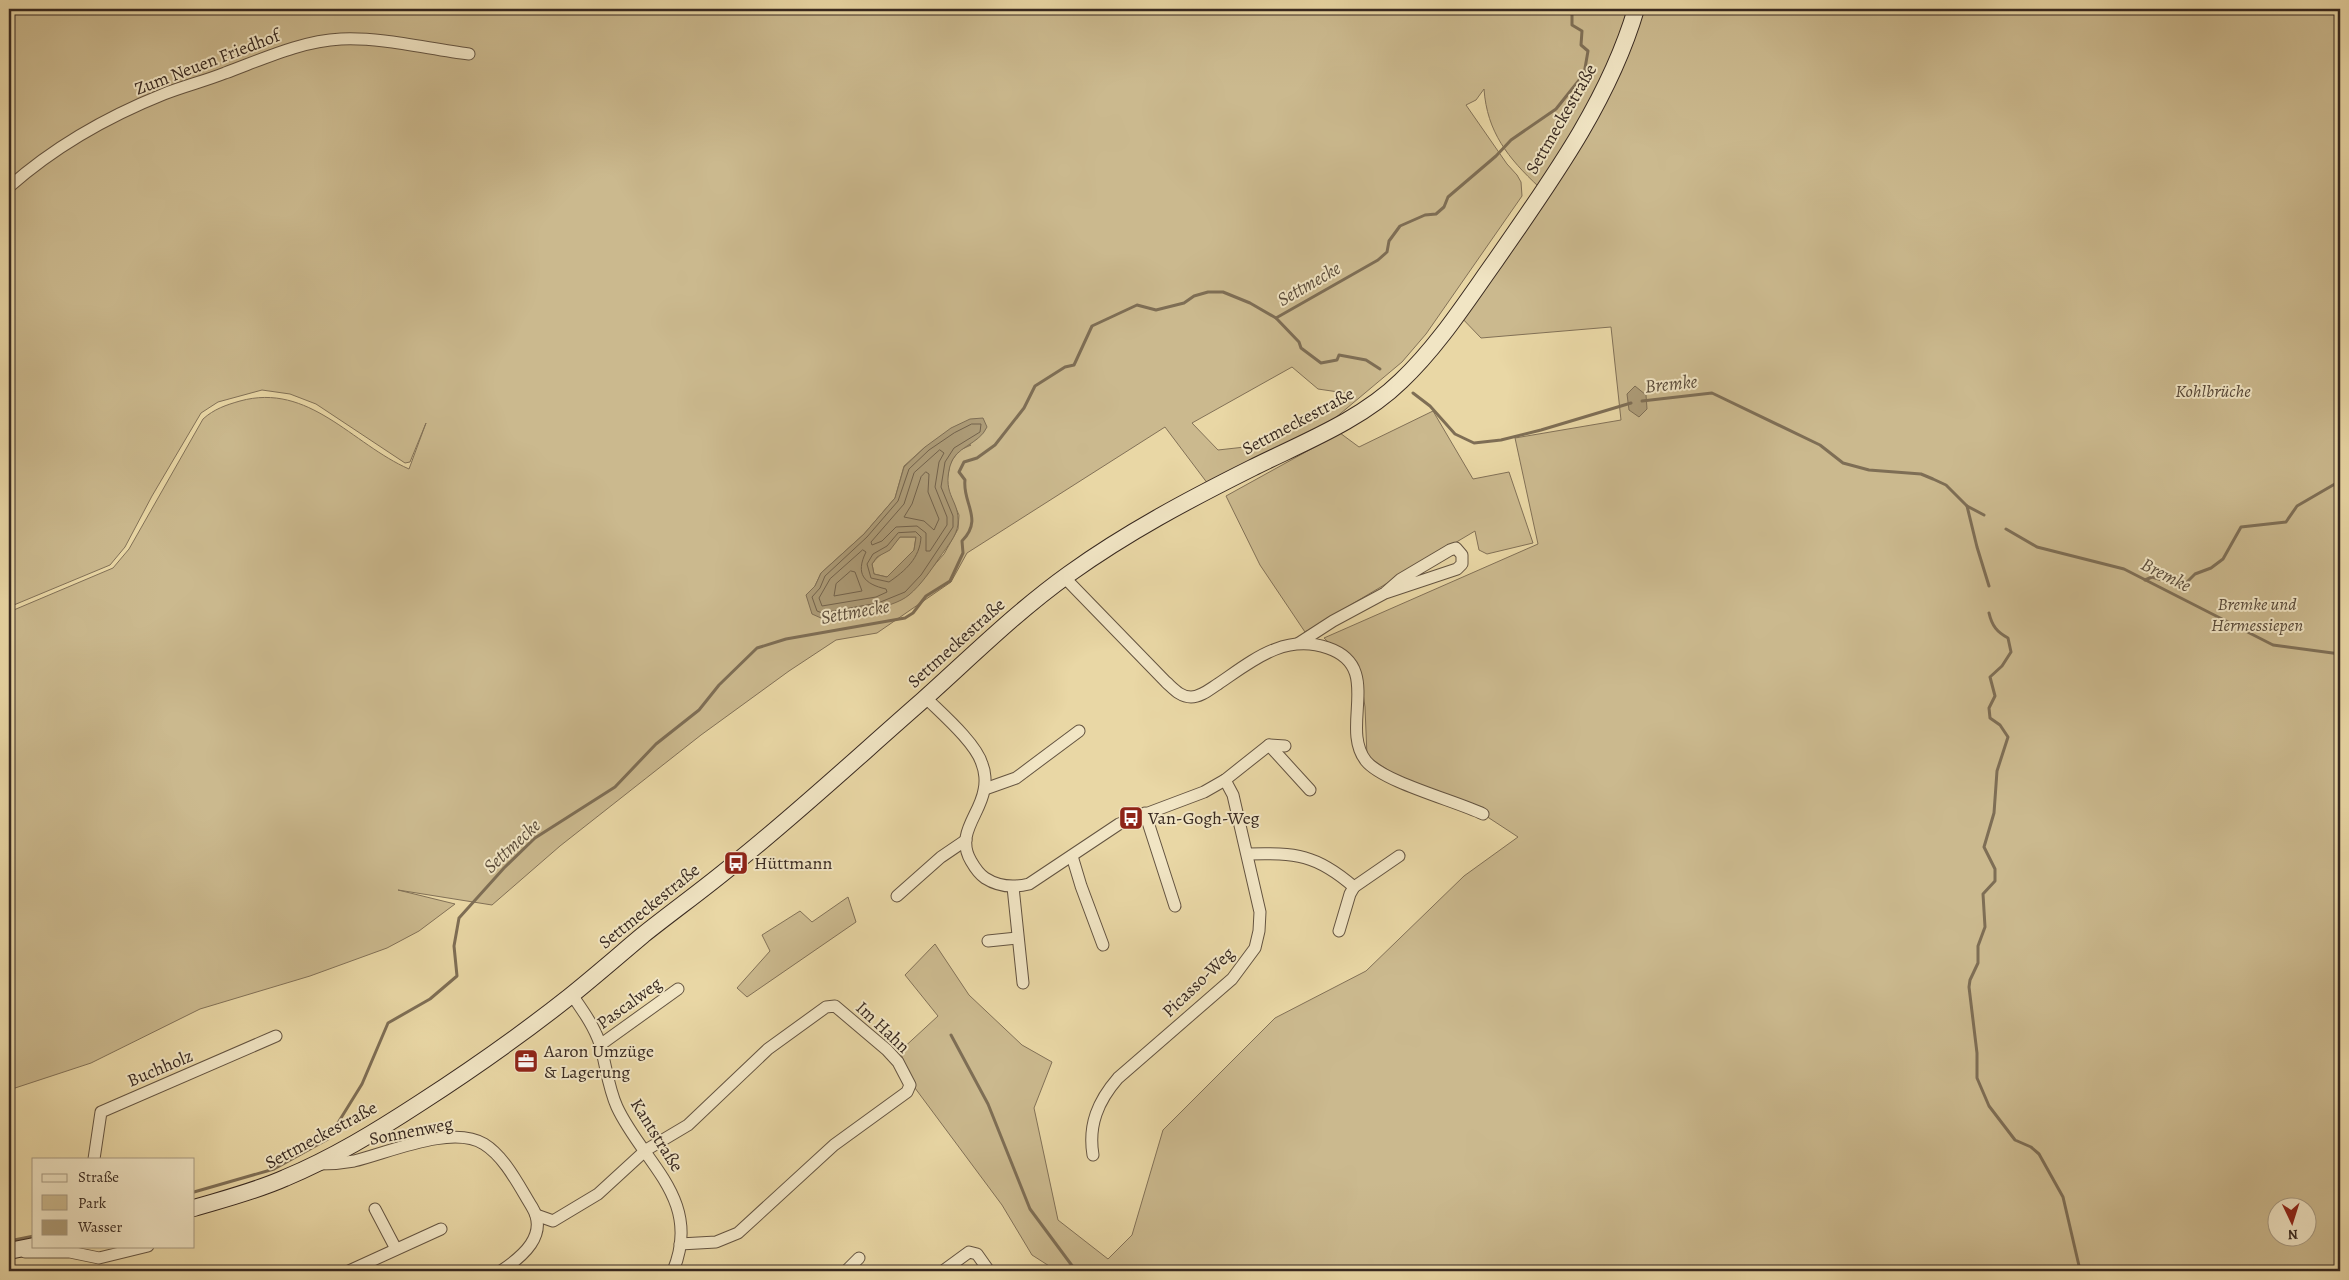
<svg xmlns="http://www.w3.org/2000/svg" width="2349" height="1280" font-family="Alegreya,serif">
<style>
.green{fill:#cbb98e;stroke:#827157;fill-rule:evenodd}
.water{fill:#ad9c78;stroke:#7e6e55;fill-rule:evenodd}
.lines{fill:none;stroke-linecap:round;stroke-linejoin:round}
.shore{stroke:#72624c;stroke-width:1}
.stream{stroke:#7e6e55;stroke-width:3}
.street-casing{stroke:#645441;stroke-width:13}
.secondary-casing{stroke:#382920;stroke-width:18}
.street{stroke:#f1e5c4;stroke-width:11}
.secondary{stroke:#f1e5c4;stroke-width:16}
.labels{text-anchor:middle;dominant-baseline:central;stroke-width:4;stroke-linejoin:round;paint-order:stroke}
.street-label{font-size:18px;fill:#382920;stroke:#f1e5c4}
.park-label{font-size:18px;font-style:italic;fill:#554636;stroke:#f1e5c4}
.poi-label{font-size:18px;fill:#382920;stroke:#f1e5c4;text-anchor:start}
.water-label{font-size:19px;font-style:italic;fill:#5b4c3a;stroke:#f1e5c4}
</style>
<rect width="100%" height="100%" fill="#e9d7a5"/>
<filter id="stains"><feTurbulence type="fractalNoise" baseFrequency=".004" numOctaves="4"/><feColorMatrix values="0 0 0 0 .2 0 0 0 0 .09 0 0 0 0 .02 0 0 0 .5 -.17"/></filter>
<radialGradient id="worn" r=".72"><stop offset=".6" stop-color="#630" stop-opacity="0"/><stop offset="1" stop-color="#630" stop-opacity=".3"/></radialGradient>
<g class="green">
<path d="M9,9H1631L1594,97L1539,187C1508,158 1487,132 1484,89L1476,100L1466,105L1507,164L1517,175L1521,182L1522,196L1426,334L1402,362L1316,434L1208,484L1165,427L967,553L951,582L877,633L836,640L789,671L701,735L560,846L492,905L398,890L455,904L419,931L387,948L310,976L200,1009L91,1063L9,1090V612L113,568L129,549L203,419C214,409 226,405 240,401C309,382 352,444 409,469L426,423L410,462L405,463L316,404L290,394L262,390L218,402L201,413L152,496L125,547L110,565L9,607V192L24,178L9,172ZM1292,367L1318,389L1352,394L1245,447L1218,450L1192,423ZM971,445L958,451L950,464L946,487L959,515L958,529L944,554L907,596L880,608L815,586L821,573L864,534L895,498L904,466L925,447Z"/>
<path d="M1639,9H2340V1271H1057L1032,1255L1002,1205L912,1084L900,1051L938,1016L905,975L935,944L969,995L1022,1045L1052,1062L1034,1108L1058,1220L1108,1259L1132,1235L1163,1130L1275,1018L1366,971L1464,876L1518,837L1483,814L1394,774L1367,756L1365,707L1360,672L1324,638L1538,544L1515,438L1621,420L1611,327L1481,338L1458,314L1540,195ZM2276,1208H2306V1238H2276Z"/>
<path d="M1433,411L1473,479L1509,472L1533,543L1487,554L1479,550L1475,531L1305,632L1260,565L1226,496L1340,433L1359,447Z"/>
<path d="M900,537H916L914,550L887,577L874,574L872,564C880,553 890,549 900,537Z"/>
<path d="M848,897L856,922L747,997L737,988L770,951L762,935L800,911L812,922Z"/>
</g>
<g class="water">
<path d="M1635,386L1646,395L1647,409L1639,417L1629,410L1627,394Z"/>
<path d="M983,418L987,427C979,445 955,446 950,466C942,496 960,500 958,524C957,536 946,548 940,557C931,570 921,585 909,595C891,610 844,614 821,618L812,614L806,595L815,586L821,573L864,534L895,498L904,467L925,447L951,428L970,419ZM900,537H916L914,550L887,577L874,574L872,564L877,557L890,550Z"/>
</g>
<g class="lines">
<g class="shore">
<path d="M972,424H981L980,432L954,448L945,462L941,487L953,516V527L921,575L905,592L878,603L822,613L817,611L812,597L820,588L825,576L867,537L898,501L909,469L929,450L954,433Z"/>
<path d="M940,450L944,453L939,462L935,487L947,517V525L930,551H926V533L917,526L896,527L882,541L872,545L871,542L904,504L914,473Z"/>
<path d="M926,472L929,474L928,492L939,519L934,530L924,521L904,517L912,504L921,477Z"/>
<path d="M916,532L921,537C920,558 905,571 889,582L871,578L867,564L873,554L887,546L898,533Z"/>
<path d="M863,550L866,552C855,574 864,584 886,589L887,592L876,597L822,606L819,598L830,579Z"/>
<path d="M851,571L855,572L862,591L834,596L836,584Z"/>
</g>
<g class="stream">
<path d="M1276,318L1299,342L1301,348L1321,363L1337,360L1339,355L1366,360L1380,369"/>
<path d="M1413,393L1430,406L1455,434L1474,443L1501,440L1541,430L1631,403"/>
<path d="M1642,401L1712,393L1820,445L1843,463L1869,470L1921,474L1933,479L1946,485L1967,506L1984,515"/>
<path d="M1967,506L1977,547L1989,586"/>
<path d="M2006,529L2037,547L2124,569L2273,645L2340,654"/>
<path d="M2145,580L2152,577L2179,585L2187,582L2195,574L2211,568L2223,559L2241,527L2286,522L2297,506L2340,481"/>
<path d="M1989,613C1992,626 1997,632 2008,638L2011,652L2002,666L1990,677L1995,696L1989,708L1990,718L2000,725L2008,737L1997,771L1994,813L1984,847L1995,869V881L1983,894L1985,927L1978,946V963L1970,980L1969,987L1977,1053V1078L1989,1106L2015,1140L2031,1147L2039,1154L2063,1197L2080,1270"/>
<path d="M951,1035L988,1104L1030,1209L1076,1271"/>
<path d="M194,1192L274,1169L328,1139L362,1084L388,1023L430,999L457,976L454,946L459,918L504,868L535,838L615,787L656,744L699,710L719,685L757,648L786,639L905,618L913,613L926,596L950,581L963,553L962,541C984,519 962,503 965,480L959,472L964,462L977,458L995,445L1024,408L1035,386L1065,367L1074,365L1092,326L1137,305L1156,310L1184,303L1194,296L1208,292H1223L1250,303L1276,318L1378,260L1387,252L1389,241L1400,226L1425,215L1436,214L1444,207L1448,197L1496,156L1511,140L1556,109L1584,74L1588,51L1581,45L1582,31L1572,25V9"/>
<path d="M9,1241L34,1236"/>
</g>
<defs>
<g id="street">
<path d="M9,187C53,148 109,116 164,94C184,86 205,81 225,73C263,59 301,41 341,39C382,37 428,49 469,54"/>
<path d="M1064,577L1166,682C1173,688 1180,697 1191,697C1201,697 1210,689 1218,684C1252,661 1284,633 1328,648C1384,667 1339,727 1366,761C1383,782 1456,801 1483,814"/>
<path d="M1299,643L1333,621L1385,593L1401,579L1450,550L1456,548L1462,555V564L1457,569L1385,593"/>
<path d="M926,698C941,713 976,743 982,764C985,771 986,782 984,790C980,815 955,834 971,861C975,868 979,874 985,878C999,887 1013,888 1029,884L1119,824L1204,792L1225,780L1269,745L1285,746"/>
<path d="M1269,745L1310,790"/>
<path d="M985,789L1016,778L1079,731"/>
<path d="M1145,813L1175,906"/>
<path d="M1248,854C1296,853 1316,854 1354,887L1350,894L1339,931"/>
<path d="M1072,856L1081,886L1103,945"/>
<path d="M1013,887L1023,983"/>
<path d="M1354,887L1399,856"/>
<path d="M897,896L941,857L966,840"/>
<path d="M988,941L1017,938"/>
<path d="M572,995C583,1011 594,1026 600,1044C606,1065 608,1087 617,1107C643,1163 703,1199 673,1271"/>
<path d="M600,1045L678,989"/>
<path d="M1093,1155C1088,1125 1098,1101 1118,1078L1232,979L1255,948L1259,931L1260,912L1233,795L1225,780"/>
<path d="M94,1159L101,1112L276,1036"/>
<path d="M320,1164C331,1164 343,1163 354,1161C388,1153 452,1124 484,1144C505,1157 519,1186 532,1207C549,1235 522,1257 501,1271"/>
<path d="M375,1209L396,1249"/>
<path d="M536,1215L553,1221L598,1194L646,1150L688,1125L768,1049L826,1007L835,1006L887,1050L898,1062L910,1085L907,1092L834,1145L738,1233L716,1242L680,1244"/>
<path d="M25,1252H70L99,1258L148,1246"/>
<path d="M349,1271L441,1229"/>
<path d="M846,1271L859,1258"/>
<path d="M943,1271L969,1252L977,1254L989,1271"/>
</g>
<g id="secondary">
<path d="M194,1208C224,1199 256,1191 285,1178C333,1158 377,1131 420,1103C471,1070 521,1035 569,997C594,977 618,956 643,935C673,911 704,889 734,864C799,812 860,755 923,700C971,657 1016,612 1069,574C1126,533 1188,500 1252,468C1302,443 1360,421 1401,381C1438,346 1466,302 1496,260C1550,182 1609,101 1636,9"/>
<path d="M9,1251L34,1246"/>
</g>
</defs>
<use href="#street" class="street-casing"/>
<use href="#secondary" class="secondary-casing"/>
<use href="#street" class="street"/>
<use href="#secondary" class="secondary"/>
</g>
<defs>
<symbol id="bus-square" viewBox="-11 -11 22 22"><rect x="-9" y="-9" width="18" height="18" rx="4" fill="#8f2418" stroke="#f1e5c4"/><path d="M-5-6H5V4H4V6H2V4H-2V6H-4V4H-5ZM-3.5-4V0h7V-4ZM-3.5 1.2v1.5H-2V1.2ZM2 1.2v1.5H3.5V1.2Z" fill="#fff"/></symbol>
<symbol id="office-square" viewBox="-11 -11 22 22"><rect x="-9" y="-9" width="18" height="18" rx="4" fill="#8f2418" stroke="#f1e5c4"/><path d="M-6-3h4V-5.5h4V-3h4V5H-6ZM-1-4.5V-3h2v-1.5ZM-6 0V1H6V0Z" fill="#fff"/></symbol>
</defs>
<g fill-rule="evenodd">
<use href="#bus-square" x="1117" y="804" width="28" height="28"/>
<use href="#bus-square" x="722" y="849" width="28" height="28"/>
<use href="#office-square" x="512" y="1047" width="28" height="28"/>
</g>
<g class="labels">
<g class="street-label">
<text transform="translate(207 62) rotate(-21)">Zum Neuen Friedhof</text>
<text transform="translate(1561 119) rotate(-60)">Settmeckestraße</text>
<text transform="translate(1298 421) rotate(-28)">Settmeckestraße</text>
<text transform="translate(956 643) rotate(-42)">Settmeckestraße</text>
<text transform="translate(649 906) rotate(-39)">Settmeckestraße</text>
<text transform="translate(1198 982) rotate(-44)">Picasso-Weg</text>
<text transform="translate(629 1003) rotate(-36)">Pascalweg</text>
<text transform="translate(883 1027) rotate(43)">Im Hahn</text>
<text transform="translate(160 1068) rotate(-23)">Buchholz</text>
<text transform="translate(411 1131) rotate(-11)">Sonnenweg</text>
<text transform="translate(321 1135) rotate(-28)">Settmeckestraße</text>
<text transform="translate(657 1135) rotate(58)">Kantstraße</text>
</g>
<g class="park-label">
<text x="2213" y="391">Kohlbrüche</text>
<text x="2257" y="604">Bremke und<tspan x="2257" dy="21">Hermessiepen</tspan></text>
</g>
<g class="poi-label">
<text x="1148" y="818">Van-Gogh-Weg</text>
<text x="754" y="863">Hüttmann</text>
<text x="544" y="1051">Aaron Umzüge<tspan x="544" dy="21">&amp; Lagerung</tspan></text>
</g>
<g class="water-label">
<text transform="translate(1309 284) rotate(-30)">Settmecke</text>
<text transform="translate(1671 384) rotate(-6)">Bremke</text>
<text transform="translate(2166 575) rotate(27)">Bremke</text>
<text transform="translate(855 612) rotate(-10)">Settmecke</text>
<text transform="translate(512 846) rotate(-43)">Settmecke</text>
</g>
</g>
<rect width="2349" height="1280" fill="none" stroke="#e9d7a5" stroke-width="30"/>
<rect x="10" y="10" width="2329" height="1260" fill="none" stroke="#382920" stroke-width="2.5"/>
<rect x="15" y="15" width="2319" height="1250" fill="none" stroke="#382920"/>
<rect x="32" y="1158" width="162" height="90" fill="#f1e5c4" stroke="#a79a82"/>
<rect x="42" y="1174" width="25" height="8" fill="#f1e5c4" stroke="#a79a82"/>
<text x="78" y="1182" font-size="15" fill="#382920">Straße</text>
<rect x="42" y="1195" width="25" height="15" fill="#cbb98e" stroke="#a79a82"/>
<text x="78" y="1208" font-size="15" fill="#382920">Park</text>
<rect x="42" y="1220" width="25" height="15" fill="#ad9c78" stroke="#a79a82"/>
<text x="78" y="1232" font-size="15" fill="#382920">Wasser</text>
<g transform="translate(2292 1222) rotate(176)"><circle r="24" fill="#f1e5c4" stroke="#a79a82"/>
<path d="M0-4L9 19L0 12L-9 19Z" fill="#8f2418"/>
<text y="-8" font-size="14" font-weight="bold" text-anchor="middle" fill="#382920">N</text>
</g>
<rect width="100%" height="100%" filter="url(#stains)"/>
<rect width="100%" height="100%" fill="url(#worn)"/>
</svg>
